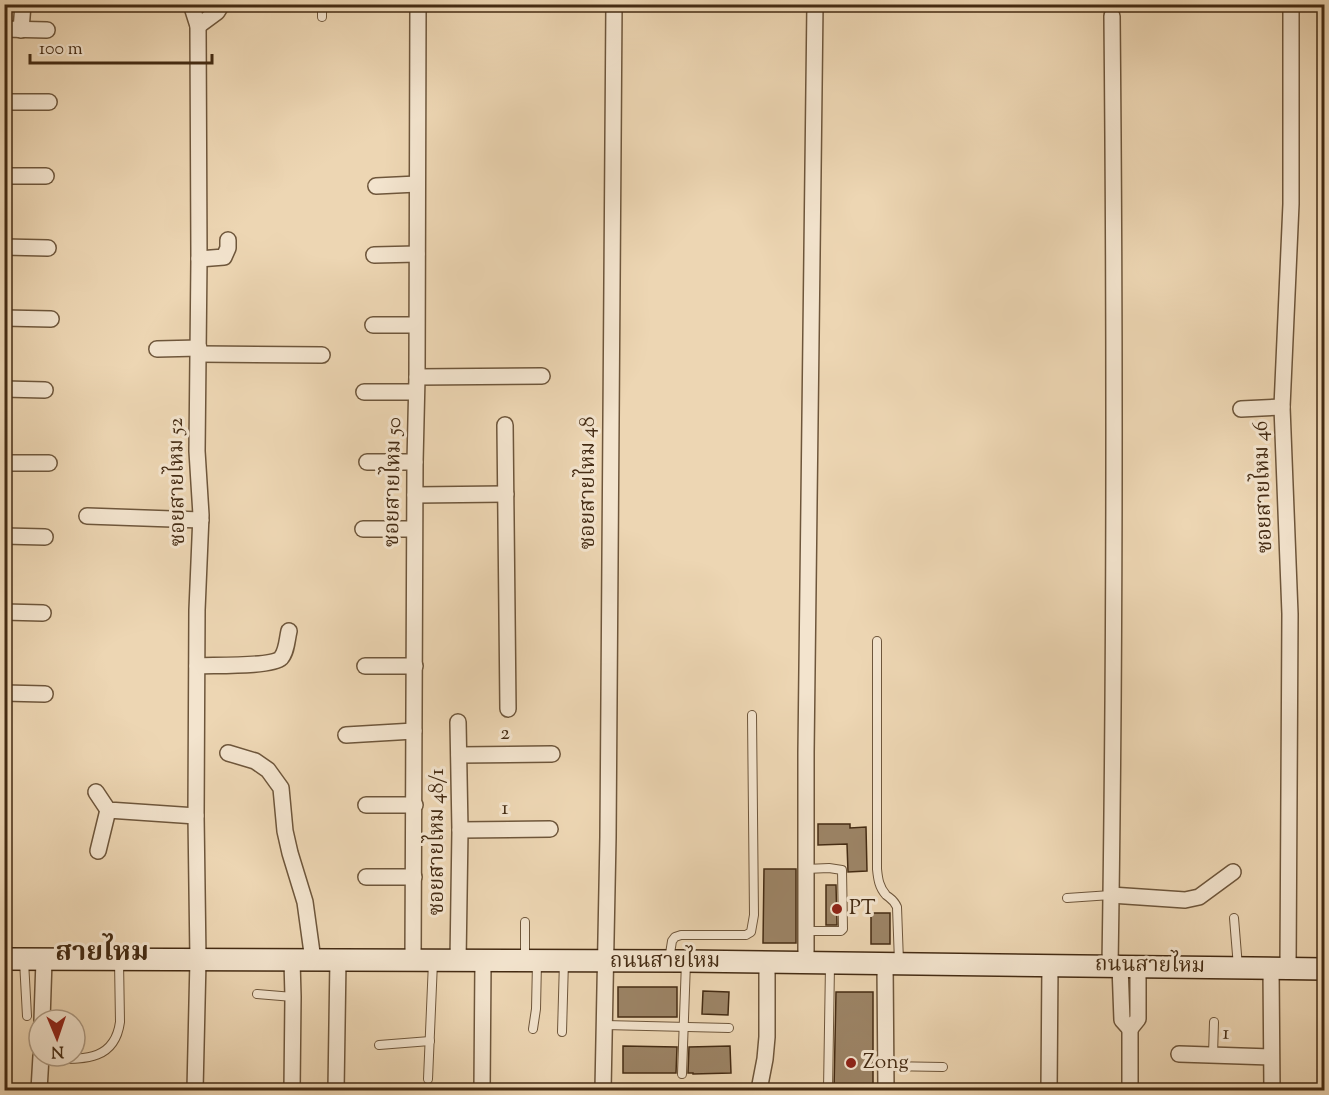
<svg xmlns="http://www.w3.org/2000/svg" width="1329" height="1095" font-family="'Sorts Mill Goudy','Noto Serif Thai',serif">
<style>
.building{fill:#9c8466;stroke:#442b13;stroke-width:1.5}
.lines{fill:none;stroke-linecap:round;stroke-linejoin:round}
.lane-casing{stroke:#6e563b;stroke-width:10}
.street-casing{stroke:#6e563b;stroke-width:18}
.secondary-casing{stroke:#442b13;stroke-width:24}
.lane{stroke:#f3e4ce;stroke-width:8}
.street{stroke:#f3e4ce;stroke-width:15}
.secondary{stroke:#f3e4ce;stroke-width:21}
.poi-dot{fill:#8f2418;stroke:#f3e4ce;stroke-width:2}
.labels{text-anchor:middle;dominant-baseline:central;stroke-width:6;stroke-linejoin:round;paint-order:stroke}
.street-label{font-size:21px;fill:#442b13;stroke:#f3e4ce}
.poi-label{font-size:21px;fill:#442b13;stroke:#f3e4ce;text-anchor:start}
.district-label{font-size:27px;font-weight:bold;fill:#442b13;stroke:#f3e4ce}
</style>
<rect width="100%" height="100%" fill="#edd6b3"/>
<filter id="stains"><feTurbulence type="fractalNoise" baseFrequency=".00333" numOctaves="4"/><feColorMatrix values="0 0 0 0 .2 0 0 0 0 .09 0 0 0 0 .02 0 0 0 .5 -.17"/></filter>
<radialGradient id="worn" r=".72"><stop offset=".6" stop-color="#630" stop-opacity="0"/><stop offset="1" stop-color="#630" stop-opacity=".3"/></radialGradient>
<g class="building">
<path d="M818,824H850V828L866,827L867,871L848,872L847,844L818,845Z"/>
<path d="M764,869H796V943H763Z"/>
<path d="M826,885H836L837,925H826Z"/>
<rect x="871" y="913" width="19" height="31"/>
<rect x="618" y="987" width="59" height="30"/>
<path d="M703,991L729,992L728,1015L702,1014Z"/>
<path d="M836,992H873V1090H834Z"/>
<path d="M623,1046L677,1047L676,1073H623Z"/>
<path d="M730,1046L731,1073L693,1074V1073H688L689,1047Z"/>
</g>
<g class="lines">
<defs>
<g id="lane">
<path d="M322,17V4"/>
<path d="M877,641V869C878,879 879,887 886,895C891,899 894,900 897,907L899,962"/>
<path d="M806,869L829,868L842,870L843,929L841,931H806"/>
<path d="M1067,898L1111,895"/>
<path d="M1234,918L1238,967"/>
<path d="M525,960V922"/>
<path d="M669,960L672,941L675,937L681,935H746L751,932L754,915L752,715"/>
<path d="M24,961L27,1016"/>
<path d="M257,994L293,997"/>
<path d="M605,1025L729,1028"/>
<path d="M533,1029L536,1009L537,962"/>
<path d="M562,1032L564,961"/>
<path d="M379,1045L430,1041"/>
<path d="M1213,1055L1214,1022"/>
<path d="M41,1059C75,1058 114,1066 120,1022L119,961"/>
<path d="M885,1066L943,1067"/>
<path d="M682,1074L686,962"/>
<path d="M428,1079L433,962"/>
<path d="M828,1090L830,965"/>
</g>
<g id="street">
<path d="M191,4L198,26L199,259L197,451L201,515L197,610L196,816L198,960L195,1090"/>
<path d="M198,26L217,12L222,4"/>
<path d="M4,29L47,30"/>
<path d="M21,30L23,4"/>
<path d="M4,102H49"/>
<path d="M4,176H46"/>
<path d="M376,186L417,184"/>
<path d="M4,247L48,248"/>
<path d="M374,255L417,254"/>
<path d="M199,259L224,257L228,248V240"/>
<path d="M4,318L51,319"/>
<path d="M373,325H416"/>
<path d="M157,349L199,348"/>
<path d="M199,354L322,355"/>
<path d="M417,377L542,376"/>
<path d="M4,389L45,390"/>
<path d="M364,392H416"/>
<path d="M1241,409L1282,407"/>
<path d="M505,425L508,709"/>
<path d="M367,462H415"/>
<path d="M4,463H49"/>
<path d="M415,495L506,494"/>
<path d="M87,516L201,520"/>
<path d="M363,529H414"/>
<path d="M4,536L45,537"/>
<path d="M4,612L43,613"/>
<path d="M197,666C212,665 272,667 281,658C287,651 287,639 289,631"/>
<path d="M365,666H415"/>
<path d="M4,693L45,694"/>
<path d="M346,735L414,731"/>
<path d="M228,753L255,761L268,770L281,788L285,831L290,853L305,902L313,960"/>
<path d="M459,755L552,754"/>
<path d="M96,792L108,810L196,816"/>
<path d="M366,805H415"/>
<path d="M460,830L550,829"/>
<path d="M98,851L108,810"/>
<path d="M366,877H414"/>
<path d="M1111,895L1185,900L1199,897L1233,872"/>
<path d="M292,960L293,997L292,1090"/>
<path d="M413,961L415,462L417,377L418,4"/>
<path d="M458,961L460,830L458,722"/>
<path d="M806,963V752L815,4"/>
<path d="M885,964L886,1090"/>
<path d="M1110,966C1115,649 1115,332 1112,16"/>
<path d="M1120,966L1122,1020L1130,1029"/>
<path d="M1271,968L1272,1090"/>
<path d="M1288,968L1290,614L1282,407L1291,204V4"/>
<path d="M42,1020L44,960"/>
<path d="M1130,1029L1138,1019V966"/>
<path d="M1179,1054L1271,1057"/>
<path d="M39,1090L41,1056"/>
<path d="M336,1090L338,960"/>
<path d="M482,1090L483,962"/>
<path d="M603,1090L608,837L614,4"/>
<path d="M759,1090L765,1059L767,1037V963"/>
<path d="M1049,1090L1050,965"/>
<path d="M1130,1090V1029"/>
</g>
<path id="secondary" d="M4,959L686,961L1324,969"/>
</defs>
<use href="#lane" class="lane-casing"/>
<use href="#street" class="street-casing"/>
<use href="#secondary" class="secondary-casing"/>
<use href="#lane" class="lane"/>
<use href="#street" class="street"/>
<use href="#secondary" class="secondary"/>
</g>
<g class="poi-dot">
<circle cx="837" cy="909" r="6"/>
<circle cx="851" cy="1063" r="6"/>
</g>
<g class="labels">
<g class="street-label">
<text transform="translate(178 482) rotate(-91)">ซอยสายไหม 52</text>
<text transform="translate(394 482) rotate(-89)">ซอยสายไหม 50</text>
<text transform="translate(589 483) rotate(-90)">ซอยสายไหม 48</text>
<text transform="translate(1264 487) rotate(-92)">ซอยสายไหม 46</text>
<text transform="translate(505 734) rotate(-1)">2</text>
<text transform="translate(505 809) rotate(-1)">1</text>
<text transform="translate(438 842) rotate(-90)">ซอยสายไหม 48/1</text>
<text x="665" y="962">ถนนสายไหม</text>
<text transform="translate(1150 966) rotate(1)">ถนนสายไหม</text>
<text transform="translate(1226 1034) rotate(2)">1</text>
</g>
<g class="poi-label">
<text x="849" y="909">PT</text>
<text x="863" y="1063">Zong</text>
</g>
<g class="district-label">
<text x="102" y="953">สายไหม</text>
</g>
</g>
<rect width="1329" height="1095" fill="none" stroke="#edd6b3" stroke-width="24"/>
<rect x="6" y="6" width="1317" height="1083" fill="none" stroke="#442b13" stroke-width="3"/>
<rect x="12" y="12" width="1305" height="1071" fill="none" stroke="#442b13" stroke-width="1.5"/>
<g transform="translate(57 1038) rotate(178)"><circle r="28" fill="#f3e4ce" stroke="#ad9a83" stroke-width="1.5"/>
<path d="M0-4.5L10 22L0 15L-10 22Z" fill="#8f2418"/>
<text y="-9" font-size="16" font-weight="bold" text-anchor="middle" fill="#442b13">N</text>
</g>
<path d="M30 54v9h182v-9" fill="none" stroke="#442b13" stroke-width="3"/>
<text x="39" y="54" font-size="18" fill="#442b13" stroke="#f3e4ce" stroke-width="4.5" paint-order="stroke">100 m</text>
<rect width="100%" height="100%" filter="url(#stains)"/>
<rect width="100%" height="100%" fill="url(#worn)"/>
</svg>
